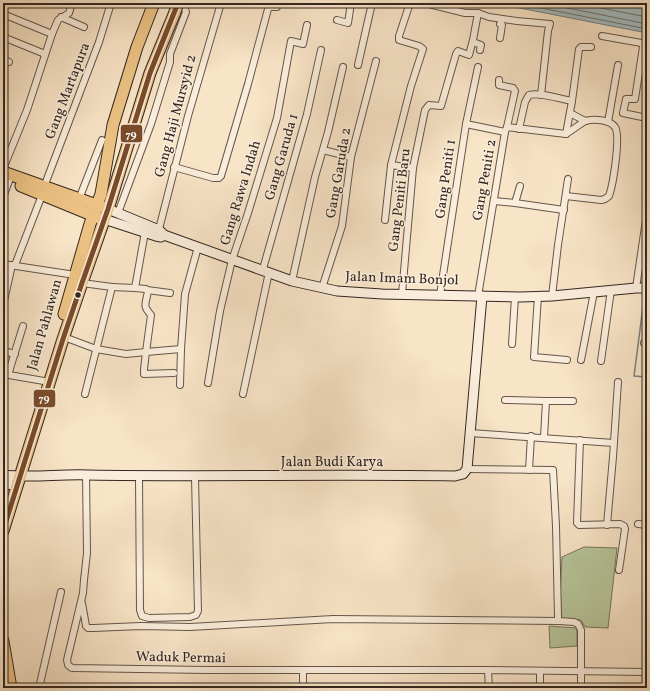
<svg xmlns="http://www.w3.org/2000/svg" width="650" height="691" font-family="Vollkorn,serif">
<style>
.green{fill:#b7c59a;stroke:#75765d}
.water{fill:#a3bbc0;stroke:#768080}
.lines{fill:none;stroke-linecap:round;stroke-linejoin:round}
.shore{stroke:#6b7170;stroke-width:1}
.stream{stroke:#768080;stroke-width:1.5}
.street-casing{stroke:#64564a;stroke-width:8}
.secondary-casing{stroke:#332720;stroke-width:11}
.highway-casing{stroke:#332720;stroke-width:13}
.street{stroke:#faeddb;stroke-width:6}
.secondary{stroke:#faeddb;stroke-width:9}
.highway{stroke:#ecc284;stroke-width:11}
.highway-bridge-casing{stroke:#332720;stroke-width:13;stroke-linecap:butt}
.highway-bridge{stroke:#ecc284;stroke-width:11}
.bus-1-casing{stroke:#faeddb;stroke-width:8}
.bus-1{stroke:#7a4b2a;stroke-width:5}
.bus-dot{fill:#332720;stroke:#faeddb;stroke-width:1.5}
.labels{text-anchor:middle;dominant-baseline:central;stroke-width:3;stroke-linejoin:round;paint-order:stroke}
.street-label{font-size:14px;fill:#332720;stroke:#faeddb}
.line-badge{stroke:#faeddb;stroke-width:1.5}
.badge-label{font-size:11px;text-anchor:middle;font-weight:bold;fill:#fff}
</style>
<rect width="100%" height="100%" fill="#f8e4c7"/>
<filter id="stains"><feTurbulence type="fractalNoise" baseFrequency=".005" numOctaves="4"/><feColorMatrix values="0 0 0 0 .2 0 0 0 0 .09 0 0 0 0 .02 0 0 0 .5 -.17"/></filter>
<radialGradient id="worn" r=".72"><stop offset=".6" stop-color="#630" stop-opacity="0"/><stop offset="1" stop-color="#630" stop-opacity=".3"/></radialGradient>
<g class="green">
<path d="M584,547L617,548L608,628L585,627L581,620L559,618L562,557Z"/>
<path d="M549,626L577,628V646L550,648Z"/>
</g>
<path class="water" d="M494,3H647V33Z"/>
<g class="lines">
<g class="shore">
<path d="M516,3L647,29"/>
<path d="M543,3L647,24"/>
<path d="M575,3L647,17"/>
</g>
<g class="stream">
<path d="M646,284L647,278"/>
<path d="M645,291L634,376L647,377"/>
<path d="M643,670L647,623"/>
<path d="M643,688V674"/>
</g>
<defs>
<g id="street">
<path d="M425,3L465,13H478L489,17L517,21L550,24L548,31L541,95"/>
<path d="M3,14L52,34"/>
<path d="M61,17L84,27"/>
<path d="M337,20L348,23L351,3"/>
<path d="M602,36L647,44"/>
<path d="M3,37L45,54"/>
<path d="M500,38L502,25L500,24L502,19"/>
<path d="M473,42L481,45L480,50"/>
<path d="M642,43L643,47L635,99H626L623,113L647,118"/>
<path d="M3,59L9,62"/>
<path d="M358,65L372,3"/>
<path d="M499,80V85L513,88L515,91L507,127"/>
<path d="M570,113L585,121"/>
<path d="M608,122L618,65"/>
<path d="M466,124L505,132"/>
<path d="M519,129L525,102L529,95C540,92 560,99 572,101"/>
<path d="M566,134L572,101L579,49L581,47H591"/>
<path d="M323,150L351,157"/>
<path d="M391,165L413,168"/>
<path d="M174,167L213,178H219L221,176L248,84L268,9L270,7H277L278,3"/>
<path d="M3,169L27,110L52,34L58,20L69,13L72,3"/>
<path d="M520,186L515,203L564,210"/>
<path d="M44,187L99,42L111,3"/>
<path d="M3,197L9,181"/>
<path d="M79,199L102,140"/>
<path d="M494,201L515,203"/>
<path d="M118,213L151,124L170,62V54L186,12L185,9L171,3"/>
<path d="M385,220L391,165L411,86L423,49L419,46L399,40V36L410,3"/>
<path d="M145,232L135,288L146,289L148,291C146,304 142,305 151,315L146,352L181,349"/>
<path d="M158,233L188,116L221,3"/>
<path d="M3,264L75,275"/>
<path d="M15,265L42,195"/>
<path d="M263,269L307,114L321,50"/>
<path d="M292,281L315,177L328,132L343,67"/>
<path d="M82,283L112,287L85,394"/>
<path d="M112,287L135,288"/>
<path d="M322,288L342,226L351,157L376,61"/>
<path d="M636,288L647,213"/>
<path d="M147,290L170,293"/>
<path d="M402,294L413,168L425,110L429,105L441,106L456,54L458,51L469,55L473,40L478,13"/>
<path d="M440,295L466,124L478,67"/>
<path d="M478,296L505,132L507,127L566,134L585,121C594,119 609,119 615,127C621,136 613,185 609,196L605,199L601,200L566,196"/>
<path d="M538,296L534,357L567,360"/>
<path d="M552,296L558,245L568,179"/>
<path d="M3,305L12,265"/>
<path d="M64,337L96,349L126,354L146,352L144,369V374L174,373"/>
<path d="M644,343H647"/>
<path d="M512,344L515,297"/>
<path d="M3,351L15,354"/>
<path d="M581,360L594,292"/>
<path d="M601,361L611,290"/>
<path d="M3,374L44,381"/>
<path d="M8,375L23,326"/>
<path d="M208,383L220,311L232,260L248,213L277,118L291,41L303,44L307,25"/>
<path d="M180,385L181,349L185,294L198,247"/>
<path d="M243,394L269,272"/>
<path d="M505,400L546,401"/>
<path d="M470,433L614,443"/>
<path d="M544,437L546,401H573"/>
<path d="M580,440L577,523L579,525L620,524L624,526L625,529L619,570"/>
<path d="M467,469L553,470L556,526L558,617"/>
<path d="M529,470L531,436"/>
<path d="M86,474L87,553L84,580L83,593L67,660L68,665L72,668L206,670H488"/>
<path d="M139,476L140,610L142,616L149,618L190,617L196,615L198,611L195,477"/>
<path d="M638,524L647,525"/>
<path d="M607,525L613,457L618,382"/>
<path d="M82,603L86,626L88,628H93L141,626L190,627L333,619L559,621L574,622L578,624L581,630V688"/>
<path d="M540,671V688"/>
<path d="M39,688L61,592"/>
<path d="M303,688V670"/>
<path d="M489,688L488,670L647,672"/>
</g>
<g id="secondary">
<path d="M108,209L159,230L164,235L292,281L337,291L382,294L520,297L552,296L636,288H647"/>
<path d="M104,219L156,236L161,237L164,235"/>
<path d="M3,475C31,478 59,474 88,475C210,477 333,474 455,476L463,474L467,469L482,296"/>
<path d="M3,484L18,485"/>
</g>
<g id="highway">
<path d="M3,172L102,207"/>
<path d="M21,186L99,218"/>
<path d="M64,314L90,224L101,194L113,125L137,47L154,3"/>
<path d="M3,531L63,339L82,283L108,209L150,73L175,12"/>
<path d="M3,641L11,688"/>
</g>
</defs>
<use href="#street" class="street-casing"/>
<use href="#secondary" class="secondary-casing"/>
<use href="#highway" class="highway-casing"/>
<use href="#street" class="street"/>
<use href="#secondary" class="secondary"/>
<use href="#highway" class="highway"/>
<defs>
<path id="highway-bridge" d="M175,12L178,3"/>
</defs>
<use href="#highway-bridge" class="highway-bridge-casing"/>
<use href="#highway-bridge" class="highway-bridge"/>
<defs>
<path id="bus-1" d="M3,531L63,339L82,283L108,209L150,73L178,3"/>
</defs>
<use href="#bus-1" class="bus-1-casing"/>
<use href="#bus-1" class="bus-1"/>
</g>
<circle class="bus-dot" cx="78" cy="295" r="3.5"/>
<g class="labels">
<g class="street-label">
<text transform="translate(68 91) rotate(-69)">Gang Martapura</text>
<text transform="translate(176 116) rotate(-75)">Gang Haji Mursyid 2</text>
<text transform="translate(282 157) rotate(-74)">Gang Garuda 1</text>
<text transform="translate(339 173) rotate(-80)">Gang Garuda 2</text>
<text transform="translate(446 179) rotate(-82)">Gang Peniti 1</text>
<text transform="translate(485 180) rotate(-80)">Gang Peniti 2</text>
<text transform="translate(241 193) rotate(-73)">Gang Rawa Indah</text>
<text transform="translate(400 200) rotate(-83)">Gang Peniti Baru</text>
<text transform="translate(402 279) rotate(2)">Jalan Imam Bonjol</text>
<text transform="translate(45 325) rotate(-74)">Jalan Pahlawan</text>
<text x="332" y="462">Jalan Budi Karya</text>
<text transform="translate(181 658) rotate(1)">Waduk Permai</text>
</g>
</g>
<g class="line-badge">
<rect x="120" y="124" width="23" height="19" rx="4" fill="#7a4b2a"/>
<rect x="33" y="389" width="23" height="19" rx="4" fill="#7a4b2a"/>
</g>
<g class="badge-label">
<text x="131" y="138">79</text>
<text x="44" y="402">79</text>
</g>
<rect width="650" height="691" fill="none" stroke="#f8e4c7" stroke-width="16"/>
<rect x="4" y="4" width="642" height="683" fill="none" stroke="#332720" stroke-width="2"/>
<rect x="8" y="8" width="634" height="675" fill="none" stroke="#332720"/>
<rect width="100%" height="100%" filter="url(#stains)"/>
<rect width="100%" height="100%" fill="url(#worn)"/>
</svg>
